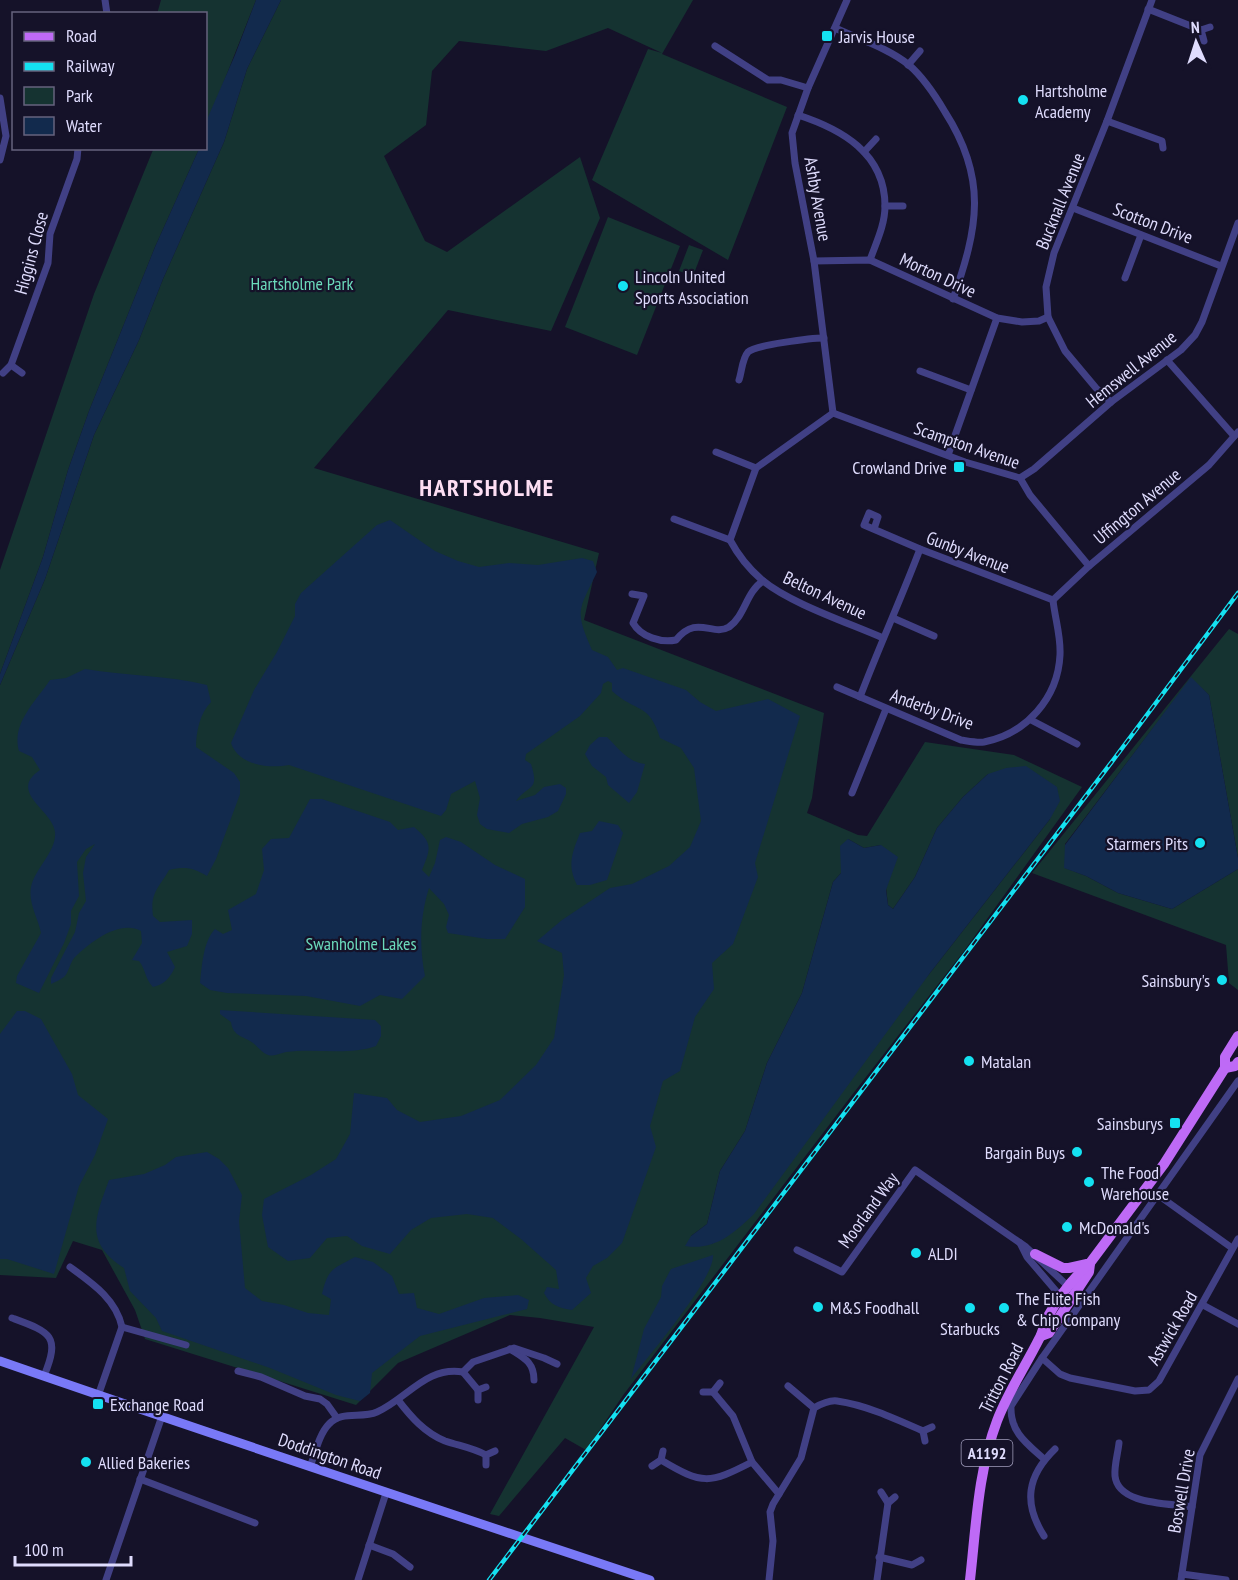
<svg xmlns="http://www.w3.org/2000/svg" width="1238" height="1580" font-family="'PT Sans Narrow',sans-serif">
<style>
.green{fill:#153331;fill-rule:evenodd}
.water{fill:#122a4d}
.lines{fill:none;stroke-linecap:round;stroke-linejoin:round}
.street{stroke:#414085;stroke-width:7}
.secondary{stroke:#7979f7;stroke-width:9}
.primary{stroke:#be6af6;stroke-width:10}
.rail-casing{stroke:#14e1f1;stroke-width:4.5}
.rail{stroke:#151229;stroke-width:2;stroke-dasharray:7;stroke-linecap:butt}
.poi-dot{fill:#14e1f1;stroke:#151229;stroke-width:2}
.labels{text-anchor:middle;dominant-baseline:central;stroke-width:4.5;stroke-linejoin:round;paint-order:stroke}
.shield{fill:#151229;stroke:#a29fbd;stroke-width:1.5}
.shield-label{font-size:16px;font-weight:bold;fill:#dfdcfd}
.poi-label{font-size:18px;fill:#dfdcfd;stroke:#151229;text-anchor:start}
.street-label{font-size:18px;fill:#dfdcfd;stroke:#151229}
.park-label{font-size:18px;fill:#6bdabb;stroke:#151229}
.district-label{font-size:24px;font-weight:bold;letter-spacing:1.5px;fill:#fddef3;stroke:#151229}
</style>
<rect width="100%" height="100%" fill="#151229"/>
<g class="green">
<path d="M161,0H256L206,127V14H157Z"/>
<path d="M281,0H693L662,54L787,107L728,260L592,180L648,49L662,53L608,28L546,51L459,41L432,71L426,125L384,156L425,241L447,252L580,157L600,218L551,331L448,310L314,468L599,553L584,620L824,713L812,798L807,813L858,835L867,836L925,742L1014,755L1082,787L964,951L852,1095L624,1394L586,1450L565,1438L499,1516L490,1514L594,1327L540,1318L510,1315L398,1363L356,1405L145,1339L135,1310L102,1250L73,1241L56,1278L0,1275V685L45,579L94,435L139,340L163,279L224,142L247,69ZM988,774L1050,819L930,973L712,1244L691,1236L707,1224L720,1171L745,1131L767,1063L802,993L833,882L841,873L848,839L864,848L881,845L888,905L893,909L915,877L937,828L963,797Z"/>
<path d="M150,149H199L155,247L89,411L68,470L43,557L0,674V570L94,294L153,150Z"/>
<path d="M608,217L680,246L637,355L565,327Z"/>
<path d="M689,245L703,250L693,276L679,271Z"/>
<path d="M1229,629L1238,634V858L1209,695L1191,678L1065,844V868L1086,876L1118,893L1172,909L1238,869V990L1229,983L1226,945L1032,873Z"/>
</g>
<g class="water">
<path d="M256,0H281L247,69L224,142L163,279L139,340L94,435L45,579L0,685V674L43,557L68,470L89,411L155,247L199,149L206,148V127L208,117L235,55Z"/>
<path d="M390,520L435,551L458,561L479,567L509,563L538,565L582,558L593,561L597,572C579,610 574,610 592,650L608,657L617,670L623,668L686,690L700,702L716,711L768,699L800,716L755,863L758,877L733,944L712,963L714,989L695,1017L680,1071L663,1081L650,1126L656,1147L622,1243L607,1258L593,1266L586,1278L591,1293L572,1310C559,1308 550,1305 544,1293L547,1287L559,1289L556,1270L521,1239L493,1218L467,1214L431,1218L411,1230L390,1254L362,1246L347,1236L327,1238L310,1258L288,1261L268,1247L262,1215L264,1199L311,1175L336,1159L350,1134L354,1093L387,1098L397,1110L420,1122L461,1116L500,1100L536,1065L554,1038L564,975L562,953L537,941L562,920L610,888L632,884L669,866L690,847L701,821L694,768L681,748L660,738C649,702 636,713 612,691V683L608,681L603,684L601,693L580,716L526,754L525,760L531,764C540,792 528,784 516,801L535,795L544,787L560,784L566,788V794L558,811L548,817L522,824L509,833L487,829L480,824L477,815L480,798L475,781L451,794L446,810L441,816L289,765C269,769 238,765 231,743L254,690L277,652L295,616V604L301,593L377,525Z"/>
<path d="M85,669C126,676 167,675 207,685L211,702C200,713 196,732 196,747L234,773L240,782V794L216,859L207,876C193,868 186,866 169,870C158,889 150,893 153,916L160,922L192,920V934L187,946L167,952L175,967C170,978 165,984 153,987C145,979 146,970 139,961L132,960L142,943L141,931C120,919 90,942 75,957C70,962 69,972 64,977C60,980 55,982 51,984V978L75,932L79,913L86,901L83,873L86,857L95,844L86,849L77,862L79,896L71,911V924L64,943L39,993L16,983L17,976L41,933C38,918 28,903 31,887C35,868 57,851 55,832C53,810 7,792 40,770L32,757L19,751C11,724 36,701 50,680L66,678Z"/>
<path d="M1191,677L1209,695L1238,858V869L1172,909L1118,893L1086,876L1064,868L1065,845Z"/>
<path d="M599,737H607C619,749 628,762 645,764L637,792L629,803L608,785L606,777L592,766L585,754L590,745Z"/>
<path d="M1026,766L1057,787L1060,801L1050,819L930,973L754,1214C734,1233 715,1251 685,1246L691,1236L707,1224L720,1171L745,1131L767,1063L802,993L833,882L841,873L840,846L848,839L864,848L881,845L898,857L886,890L888,905L893,909L915,877L937,828L963,797L988,774L1006,768Z"/>
<path d="M310,799H322L390,822L398,830L414,827C433,843 431,848 422,870L429,877L435,863L440,840L446,837L461,842L495,865L525,879V907L505,939H487L448,933L446,927L449,915L444,904L429,888C420,916 419,947 425,976L402,999L380,995L360,1006L306,996L227,993L210,990L200,983C202,966 203,942 215,929L223,934L232,930L228,910L256,894L264,870L262,849L271,839L289,838Z"/>
<path d="M599,821L618,825L623,833L607,880L590,885H577C567,865 572,853 580,833L592,831Z"/>
<path d="M220,1010L375,1020L381,1026V1036L376,1046C348,1056 316,1048 286,1052C280,1053 275,1057 268,1055C262,1053 258,1047 253,1043C244,1036 233,1037 231,1022L220,1014Z"/>
<path d="M17,1011H25L41,1019L72,1074L78,1095L108,1119L95,1155L79,1186L54,1274L7,1259H0V1034Z"/>
<path d="M207,1152L219,1159L228,1168L242,1195L239,1221L245,1288L262,1301L284,1305L308,1313L329,1315L331,1299L322,1294C328,1268 333,1269 355,1257L373,1262L392,1276L399,1294L414,1293L417,1308L439,1314L484,1298L518,1295L529,1300L527,1309L420,1336L372,1373L370,1393L360,1401L336,1395L270,1368L162,1331L156,1318L130,1291L124,1268C84,1242 95,1218 109,1180L144,1174L165,1165L176,1157Z"/>
<path d="M713,1255C715,1279 647,1357 631,1379L644,1329L661,1297L662,1286L671,1269Z"/>
</g>
<g class="lines">
<g class="street">
<path d="M105,0L107,14"/>
<path d="M1148,9L1201,30"/>
<path d="M835,28C859,39 888,48 909,65C924,78 935,95 945,112C988,179 978,228 953,299"/>
<path d="M1201,30L1204,41"/>
<path d="M1201,30L1210,27"/>
<path d="M715,46L768,80H781L808,88"/>
<path d="M908,65L920,51"/>
<path d="M0,98L6,136L0,160"/>
<path d="M798,115C841,129 885,153 885,206C885,225 876,243 870,260"/>
<path d="M1107,121L1162,141L1163,148"/>
<path d="M864,152L876,139"/>
<path d="M885,206H903"/>
<path d="M1073,208L1221,266"/>
<path d="M814,261L870,260L997,318L1022,322L1039,321L1048,317"/>
<path d="M1125,278L1141,235"/>
<path d="M1167,360L1234,436"/>
<path d="M11,365L22,373"/>
<path d="M920,371L971,390"/>
<path d="M3,373L11,365L48,263L50,234L77,159L78,148"/>
<path d="M739,380C742,371 742,359 748,352C755,345 812,338 824,338"/>
<path d="M1111,402L1096,388L1065,351L1048,317L1046,287L1054,253L1107,121L1152,0"/>
<path d="M833,413L814,261L795,163L792,133L808,88L847,0"/>
<path d="M833,413L756,468L730,540C738,555 748,568 762,580C789,603 849,623 883,638"/>
<path d="M833,413L965,462L1020,478L1030,495L1089,566"/>
<path d="M716,452L756,468"/>
<path d="M948,455L997,318"/>
<path d="M1020,478L1034,469L1111,402L1181,350L1195,335L1202,322L1238,223"/>
<path d="M674,519L730,540"/>
<path d="M874,529L878,517L869,513L864,525L920,549L1053,600"/>
<path d="M632,594L644,596L633,623C641,637 661,643 676,640C697,614 712,637 729,627C745,616 746,592 763,581"/>
<path d="M1053,600L1089,566L1209,465L1238,432"/>
<path d="M893,618L934,636"/>
<path d="M837,687L961,740C968,741 977,743 984,742C1026,734 1058,698 1060,655C1061,636 1055,619 1053,600"/>
<path d="M860,697C879,647 901,599 920,549"/>
<path d="M1031,720L1077,744"/>
<path d="M852,793L886,709"/>
<path d="M1158,1195L1232,1248"/>
<path d="M1020,1243L1027,1257L1062,1298"/>
<path d="M797,1250L842,1272L915,1170L1026,1247L1071,1289"/>
<path d="M70,1267C92,1283 116,1299 122,1327L99,1393"/>
<path d="M1203,1305L1238,1324"/>
<path d="M12,1318C50,1332 61,1335 44,1376"/>
<path d="M122,1327L186,1345"/>
<path d="M510,1349C524,1358 534,1362 534,1380"/>
<path d="M1042,1358L1060,1374L1070,1378L1135,1391L1149,1390L1159,1381L1238,1239"/>
<path d="M238,1371L261,1377L305,1396L320,1399L327,1404L337,1418"/>
<path d="M463,1372L478,1390"/>
<path d="M720,1383L713,1392L733,1416L752,1462L779,1494"/>
<path d="M788,1386L814,1408"/>
<path d="M703,1392H713"/>
<path d="M398,1400C411,1417 425,1433 445,1441C460,1446 473,1448 486,1455"/>
<path d="M478,1400V1390L486,1387"/>
<path d="M923,1431L925,1441"/>
<path d="M1119,1443C1118,1453 1114,1466 1115,1476C1118,1505 1169,1503 1192,1507"/>
<path d="M663,1451L661,1460C703,1485 709,1484 752,1462"/>
<path d="M1044,1459C1026,1443 1010,1432 1011,1406L1042,1358L1238,1081"/>
<path d="M486,1465V1455L495,1451"/>
<path d="M652,1466L661,1460"/>
<path d="M310,1467C315,1454 319,1434 329,1424C342,1410 361,1419 377,1412C408,1398 426,1366 463,1372L473,1362L514,1348L544,1358L557,1364"/>
<path d="M140,1479L255,1523"/>
<path d="M881,1492L888,1503"/>
<path d="M1044,1536C1023,1503 1027,1476 1055,1449"/>
<path d="M369,1545L393,1554L410,1567"/>
<path d="M879,1557L912,1565L921,1560"/>
<path d="M1182,1574L1226,1580"/>
<path d="M106,1580L162,1416"/>
<path d="M358,1580L386,1493"/>
<path d="M769,1580L773,1541L770,1512L773,1504L801,1458L814,1408C821,1404 829,1400 837,1401C866,1405 896,1419 923,1431L932,1427"/>
<path d="M877,1580L888,1503L895,1497"/>
<path d="M1181,1580L1200,1455L1238,1379"/>
</g>
<path class="secondary" d="M0,1361C216,1436 433,1508 650,1580"/>
<g class="primary">
<path d="M1225,1068L1235,1066L1238,1062"/>
<path d="M1035,1254L1063,1268H1069L1087,1264"/>
<path d="M1041,1336L1049,1333L1089,1272L1090,1264"/>
<path d="M970,1580C976,1527 978,1471 997,1421C1008,1392 1025,1367 1039,1339C1043,1332 1044,1324 1047,1318C1058,1298 1073,1278 1090,1263L1164,1164L1225,1068V1057L1238,1036"/>
</g>
<defs>
<path id="rail" d="M489,1580L1114,759L1238,593"/>
</defs>
<use href="#rail" class="rail-casing"/>
<use href="#rail" class="rail"/>
</g>
<g class="poi-dot">
<rect x="821" y="30" width="12" height="12" rx="3"/>
<circle cx="1023" cy="100" r="6"/>
<circle cx="623" cy="286" r="6"/>
<rect x="953" y="461" width="12" height="12" rx="3"/>
<circle cx="1200" cy="843" r="6"/>
<circle cx="1222" cy="980" r="6"/>
<circle cx="969" cy="1061" r="6"/>
<rect x="1169" y="1117" width="12" height="12" rx="3"/>
<circle cx="1077" cy="1152" r="6"/>
<circle cx="1089" cy="1182" r="6"/>
<circle cx="1067" cy="1227" r="6"/>
<circle cx="916" cy="1253" r="6"/>
<circle cx="818" cy="1307" r="6"/>
<circle cx="970" cy="1308" r="6"/>
<circle cx="1004" cy="1308" r="6"/>
<rect x="92" y="1398" width="12" height="12" rx="3"/>
<circle cx="86" cy="1462" r="6"/>
</g>
<g class="labels">
<rect class="shield" x="961.5" y="1440" width="51" height="26" rx="4.5"/>
<g class="shield-label">
<text x="987" y="1453">A1192</text>
</g>
<g class="poi-label">
<text x="839" y="36">Jarvis House</text>
<text x="1035" y="90">Hartsholme<tspan x="1035" dy="21">Academy</tspan></text>
<text x="635" y="276">Lincoln United<tspan x="635" dy="21">Sports Association</tspan></text>
<text x="947" y="467" text-anchor="end">Crowland Drive</text>
<text x="1188" y="843" text-anchor="end">Starmers Pits</text>
<text x="1210" y="980" text-anchor="end">Sainsbury's</text>
<text x="981" y="1061">Matalan</text>
<text x="1163" y="1123" text-anchor="end">Sainsburys</text>
<text x="1065" y="1152" text-anchor="end">Bargain Buys</text>
<text x="1101" y="1172">The Food<tspan x="1101" dy="21">Warehouse</tspan></text>
<text x="1079" y="1227">McDonald's</text>
<text x="928" y="1253">ALDI</text>
<text x="1016" y="1298">The Elite Fish<tspan x="1016" dy="21">&amp; Chip Company</tspan></text>
<text x="830" y="1307">M&amp;S Foodhall</text>
<text x="970" y="1328" text-anchor="middle">Starbucks</text>
<text x="110" y="1404">Exchange Road</text>
<text x="98" y="1462">Allied Bakeries</text>
</g>
<g class="street-label">
<text transform="translate(818 199) rotate(80)">Ashby Avenue</text>
<text transform="translate(1060 201) rotate(-68)">Bucknall Avenue</text>
<text transform="translate(1153 223) rotate(21)">Scotton Drive</text>
<text transform="translate(31 253) rotate(-75)">Higgins Close</text>
<text transform="translate(938 275) rotate(25)">Morton Drive</text>
<text transform="translate(1131 369) rotate(-39)">Hemswell Avenue</text>
<text transform="translate(967 445) rotate(19)">Scampton Avenue</text>
<text transform="translate(1137 506) rotate(-40)">Uffington Avenue</text>
<text transform="translate(968 552) rotate(21)">Gunby Avenue</text>
<text transform="translate(825 595) rotate(25)">Belton Avenue</text>
<text transform="translate(932 709) rotate(20)">Anderby Drive</text>
<text transform="translate(868 1210) rotate(-54)">Moorland Way</text>
<text transform="translate(1172 1328) rotate(-60)">Astwick Road</text>
<text transform="translate(1001 1378) rotate(-63)">Tritton Road</text>
<text transform="translate(330 1456) rotate(19)">Doddington Road</text>
<text transform="translate(1181 1491) rotate(-80)">Boswell Drive</text>
</g>
<g class="park-label">
<text x="302" y="283">Hartsholme Park</text>
<text x="361" y="943">Swanholme Lakes</text>
</g>
<g class="district-label">
<text x="487" y="487">HARTSHOLME</text>
</g>
</g>
<rect x="12" y="12" width="195" height="138" fill="#151229" stroke="#66637e" stroke-width="1.5"/>
<rect x="24" y="32" width="30" height="9" fill="#be6af6" stroke="#66637e" stroke-width="1.5"/>
<text x="66" y="42" font-size="18" fill="#dfdcfd">Road</text>
<rect x="24" y="62" width="30" height="9" fill="#14e1f1" stroke="#66637e" stroke-width="1.5"/>
<text x="66" y="72" font-size="18" fill="#dfdcfd">Railway</text>
<rect x="24" y="87" width="30" height="18" fill="#153331" stroke="#66637e" stroke-width="1.5"/>
<text x="66" y="102" font-size="18" fill="#dfdcfd">Park</text>
<rect x="24" y="117" width="30" height="18" fill="#122a4d" stroke="#66637e" stroke-width="1.5"/>
<text x="66" y="132" font-size="18" fill="#dfdcfd">Water</text>
<g transform="translate(1196 42) rotate(357)" stroke="#151229" stroke-width="4.5" paint-order="stroke">
<path d="M0-4.5L10 22L0 15L-10 22Z" fill="#dfdcfd"/>
<text y="-9" font-size="16" font-weight="bold" text-anchor="middle" fill="#dfdcfd">N</text>
</g>
<path d="M15 1556v9h116v-9" fill="none" stroke="#dfdcfd" stroke-width="3"/>
<text x="24" y="1556" font-size="18" fill="#dfdcfd" stroke="#151229" stroke-width="4.5" paint-order="stroke">100 m</text>
</svg>
